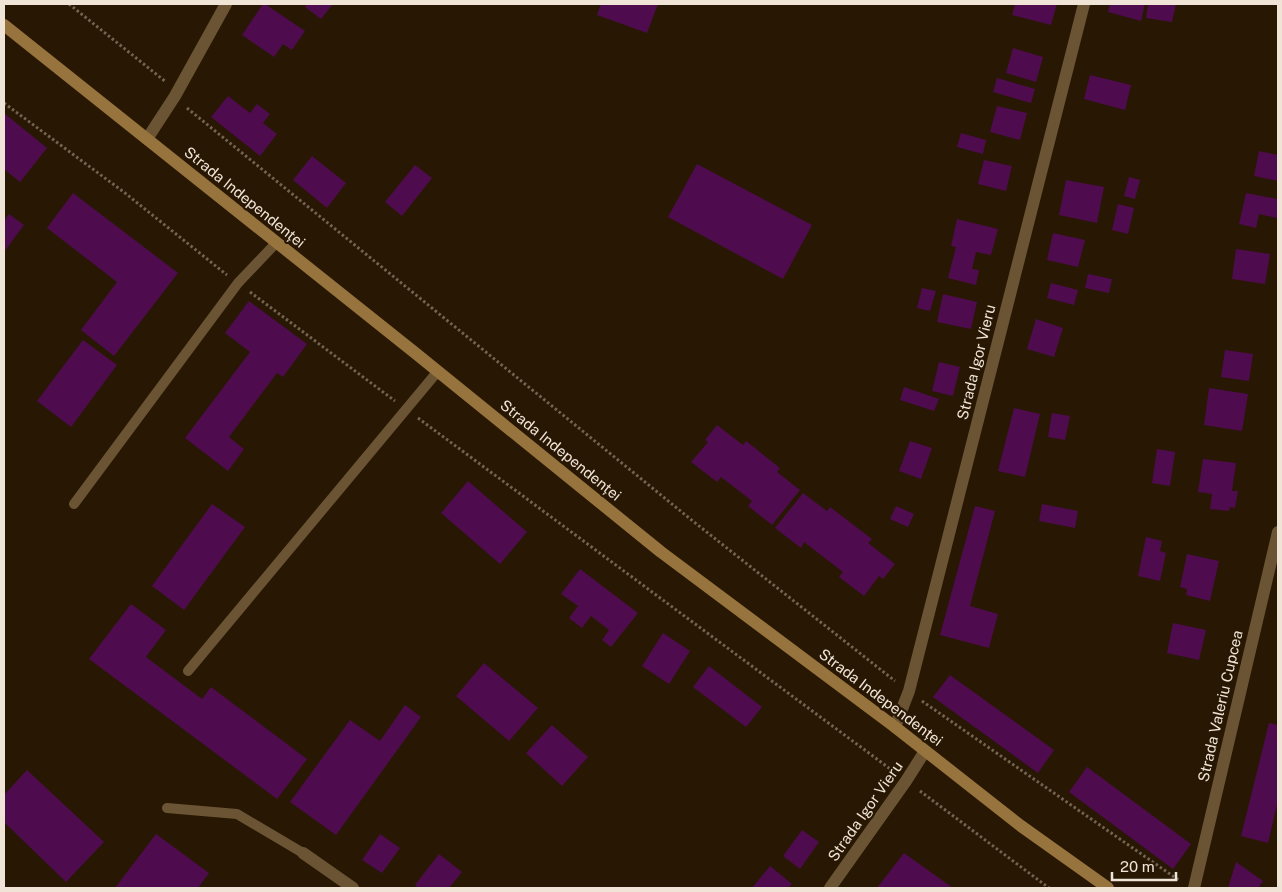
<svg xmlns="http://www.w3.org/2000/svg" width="1282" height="892" font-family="'Public Sans',sans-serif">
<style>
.building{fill:#4e0c4e}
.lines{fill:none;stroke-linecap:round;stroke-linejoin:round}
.path{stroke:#736452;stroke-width:3;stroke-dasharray:2.5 2.5;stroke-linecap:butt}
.service{stroke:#6a5433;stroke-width:10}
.minor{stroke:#6a5433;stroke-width:12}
.secondary{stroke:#97733d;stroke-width:12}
.labels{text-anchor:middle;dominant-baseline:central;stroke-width:4.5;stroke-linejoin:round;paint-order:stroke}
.street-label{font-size:15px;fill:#f0e4d7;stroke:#281703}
</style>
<rect width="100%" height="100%" fill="#281703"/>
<g class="building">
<path d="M263,4H265L305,31L292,50L283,44L274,57L242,35Z"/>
<path d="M308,4H333L321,19L305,7Z"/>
<path d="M601,4H658L647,33L597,15Z"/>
<path d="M1015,4H1057L1051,25L1012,15Z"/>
<path d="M1110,4H1145L1141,21L1108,12Z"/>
<path d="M1148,4H1176L1172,22L1146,18Z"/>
<path d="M1013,48L1043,57L1036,82L1006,73Z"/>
<path d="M1090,75L1131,85L1125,110L1084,99Z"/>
<path d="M997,78L1035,89L1031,103L993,92Z"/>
<path d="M228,96L250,113L257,104L270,114L263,123L277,134L260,156L211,117Z"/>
<path d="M997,106L1027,113L1020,140L990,132Z"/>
<path d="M4,113L47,148L20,182L4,169Z"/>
<path d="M961,133L986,140L983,154L957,147Z"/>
<path d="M1259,151L1278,155V181L1254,176Z"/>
<path d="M312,156L346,183L327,208L293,180Z"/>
<path d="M984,160L1012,166L1006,191L978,184Z"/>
<path d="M697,164L812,225L783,279L668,217Z"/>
<path d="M415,165L432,178L402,216L385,202Z"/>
<path d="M1129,177L1140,180L1135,199L1124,196Z"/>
<path d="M1066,180L1104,187L1097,223L1059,215Z"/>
<path d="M73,193L178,273L114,356L81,330L117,282L47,228Z"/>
<path d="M1246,193L1278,199L1277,218L1259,214L1256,228L1239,224Z"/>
<path d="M1118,204L1134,208L1128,234L1112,230Z"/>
<path d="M9,214L24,225L4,252V221Z"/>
<path d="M957,219L998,229L991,255L976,252L972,269L979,270L976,285L948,278L956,247L951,246Z"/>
<path d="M1053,233L1085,240L1078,267L1047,260Z"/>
<path d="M1236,249L1270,254L1265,284L1232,279Z"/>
<path d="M1088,274L1112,279L1109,293L1085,288Z"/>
<path d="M1051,283L1078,290L1074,305L1047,298Z"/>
<path d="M922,288L936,291L930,311L917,308Z"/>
<path d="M943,294L977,302L971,329L937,322Z"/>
<path d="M249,301L307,344L283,377L277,373L229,437L244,449L228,471L185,438L250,352L225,333Z"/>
<path d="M1036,319L1063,328L1054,357L1027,349Z"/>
<path d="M83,340L117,365L71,427L37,401Z"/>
<path d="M1225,350L1253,354L1249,381L1221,377Z"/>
<path d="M939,362L960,367L953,396L932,391Z"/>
<path d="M904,387L939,399L934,411L900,400Z"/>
<path d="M1209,388L1248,394L1242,431L1204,425Z"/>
<path d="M1014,408L1040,414L1025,477L998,471Z"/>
<path d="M1052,413L1070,416L1065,440L1048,437Z"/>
<path d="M717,425L743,445L746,441L780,468L777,472L800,490L772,525L748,506L752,501L721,477L717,482L691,462L708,442L705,440Z"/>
<path d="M910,441L932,448L921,479L899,471Z"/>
<path d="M1157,449L1175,452L1170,486L1152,483Z"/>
<path d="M1203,459L1236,463L1232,491H1238L1235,508L1230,507L1229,511L1210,509L1212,494L1198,492Z"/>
<path d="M468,481L527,532L500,564L441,513Z"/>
<path d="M803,493L827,511L830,507L872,539L868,543L895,564L883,579L879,576L864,596L839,577L843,572L804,542L801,548L775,528Z"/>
<path d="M212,504L245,527L184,610L152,586Z"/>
<path d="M1042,504L1078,511L1075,528L1039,521Z"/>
<path d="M896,506L914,514L908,527L890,519Z"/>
<path d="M975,506L995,511L970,606L998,614L989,648L940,635Z"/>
<path d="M1146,537L1162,541L1160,551L1166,553L1160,581L1138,576Z"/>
<path d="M1187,554L1219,561L1210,601L1186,595L1187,589L1180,587Z"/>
<path d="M580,569L638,613L611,647L602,640L609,630L591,616L582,628L569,618L578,606L561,594Z"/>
<path d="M131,604L166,630L146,657L202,699L211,687L307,759L277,799L89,659Z"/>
<path d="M1173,623L1206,630L1199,660L1167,653Z"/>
<path d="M663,633L690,651L669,684L642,666Z"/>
<path d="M484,663L538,708L509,741L456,696Z"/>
<path d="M709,666L762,707L746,727L693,687Z"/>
<path d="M950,675L1054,750L1038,773L933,697Z"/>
<path d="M405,705L421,717L336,835L290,802L350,720L380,741Z"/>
<path d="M1269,723L1278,725V800L1268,843L1241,836Z"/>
<path d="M552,725L588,757L562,786L526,753Z"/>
<path d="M1087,767L1191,844L1173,869L1069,792Z"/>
<path d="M27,770L104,842L66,882L4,822V795Z"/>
<path d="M802,830L819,842L800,869L783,856Z"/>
<path d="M156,834L209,873L198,888H115Z"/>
<path d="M380,834L400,848L382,873L362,860Z"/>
<path d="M904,853L953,888H877Z"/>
<path d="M439,854L462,872L449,888H419L415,885Z"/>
<path d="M1236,862L1263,881L1259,887L1261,888H1228Z"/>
<path d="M770,866L792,884L788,888H752Z"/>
</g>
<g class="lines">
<g class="path">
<path d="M69,4L166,82"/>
<path d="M4,103L125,193L227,275"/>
<path d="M187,108L694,522L895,681"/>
<path d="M250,292L395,401"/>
<path d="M418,418L893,771"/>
<path d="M922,701L1180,881"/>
<path d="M920,791L1049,888"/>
</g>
<g class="service">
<path d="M74,504L238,283L277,242"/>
<path d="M188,671L438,371"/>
<path d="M167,808L237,814L303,853"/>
</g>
<g class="minor">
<path d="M147,139L175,96L226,4"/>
<path d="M895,727L909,691L1084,4"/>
<path d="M303,853L353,888"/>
<path d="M830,888L906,781L925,751"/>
<path d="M1194,888L1278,532"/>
</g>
<path class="secondary" d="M4,25L414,352L661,552L895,727L1021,826L1108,888"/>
</g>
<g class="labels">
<g class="street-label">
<text transform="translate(245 197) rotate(39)">Strada Independenței</text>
<text transform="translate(976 362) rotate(-76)">Strada Igor Vieru</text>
<text transform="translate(561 450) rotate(39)">Strada Independenței</text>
<text transform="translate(881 697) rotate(37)">Strada Independenței</text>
<text transform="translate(1220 706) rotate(-77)">Strada Valeriu Cupcea</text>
<text transform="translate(865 811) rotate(-55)">Strada Igor Vieru</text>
</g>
</g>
<rect width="1282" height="892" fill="none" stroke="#f0e4d7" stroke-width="10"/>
<path d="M1112 872v8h64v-8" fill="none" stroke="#f0e4d7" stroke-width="2.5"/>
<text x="1120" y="872" font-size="15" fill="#f0e4d7" stroke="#281703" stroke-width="4" paint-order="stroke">20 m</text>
</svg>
